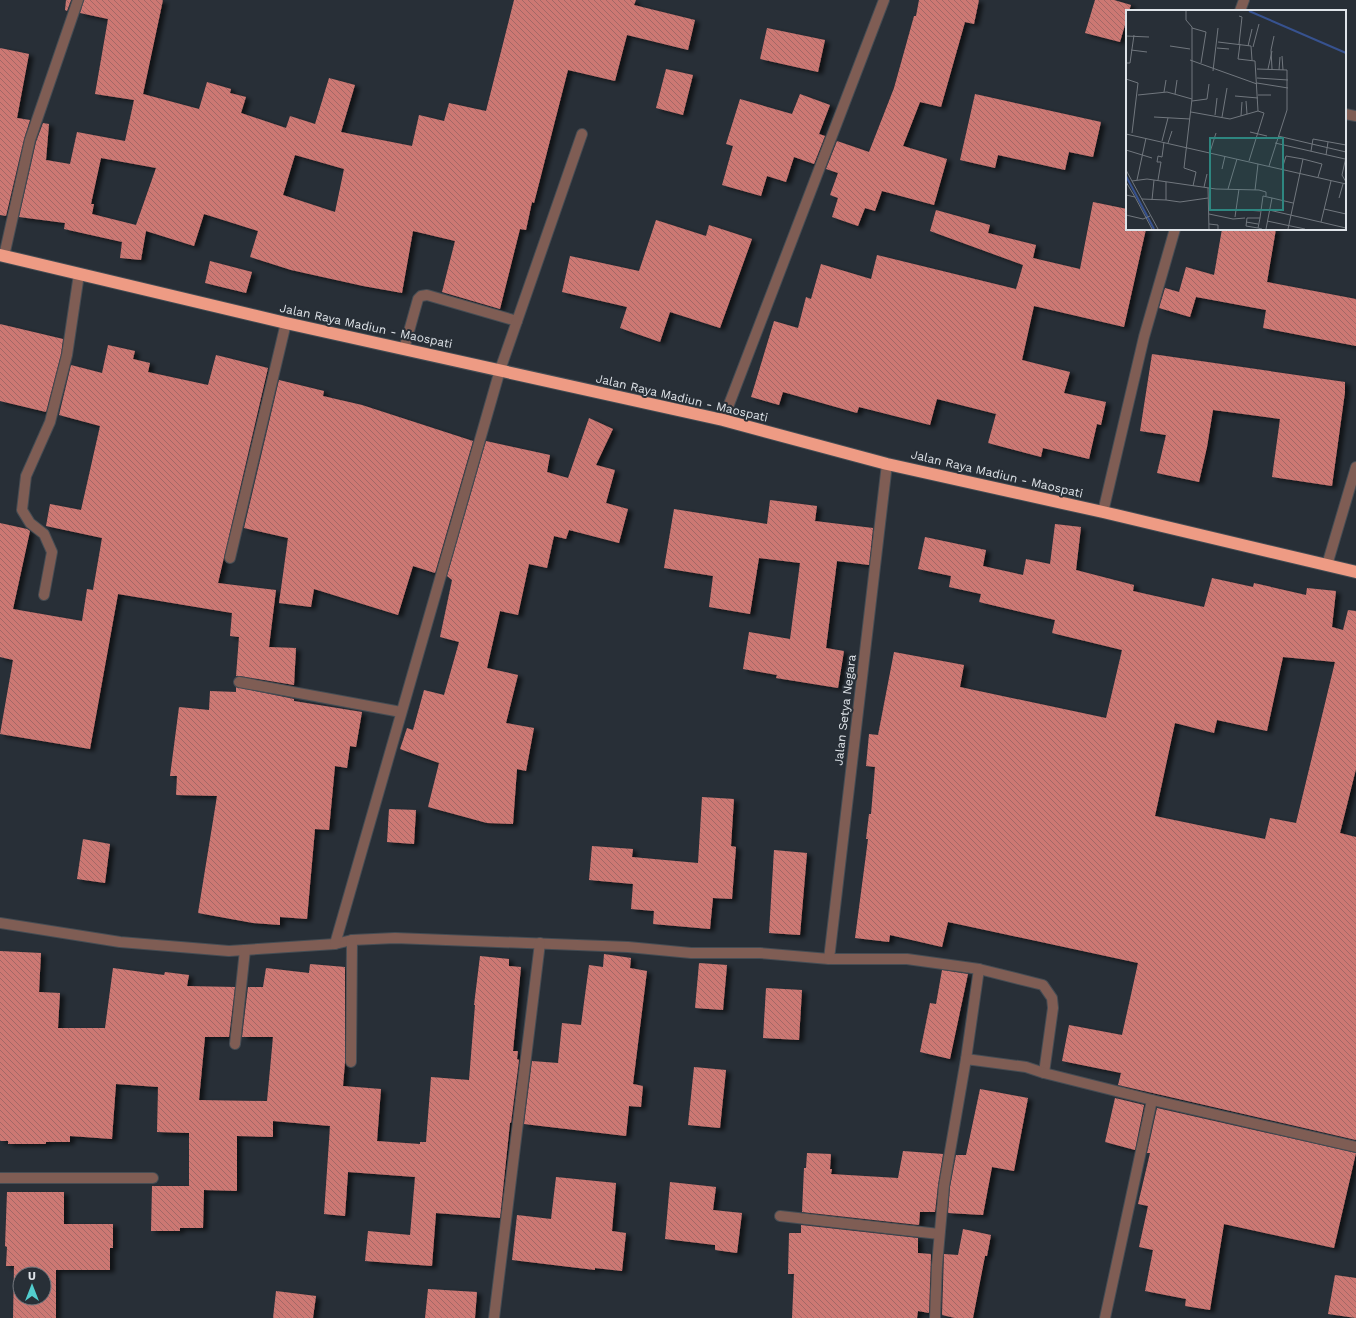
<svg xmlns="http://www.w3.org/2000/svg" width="1356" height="1318" font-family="'Work Sans',sans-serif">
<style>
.building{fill:url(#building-back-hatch);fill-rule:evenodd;filter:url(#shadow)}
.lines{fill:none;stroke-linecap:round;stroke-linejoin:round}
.minor-casing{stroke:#454c53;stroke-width:12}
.highway-casing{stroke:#454c53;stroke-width:14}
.minor{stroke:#7f5d54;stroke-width:10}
.highway{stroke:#ee9b84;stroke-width:12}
.labels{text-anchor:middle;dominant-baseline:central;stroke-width:4;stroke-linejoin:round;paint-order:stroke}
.street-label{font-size:12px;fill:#dfe4e9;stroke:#282f37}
.inset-river{fill:none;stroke:#37528f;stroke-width:2}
.inset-road{fill:none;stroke:#71777e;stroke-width:1}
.view{fill:#2e8680;fill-opacity:0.15;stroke:#2e8680;stroke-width:2}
.inset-edge{fill:none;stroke:#dfe4e9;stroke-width:2}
</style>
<defs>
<pattern id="building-back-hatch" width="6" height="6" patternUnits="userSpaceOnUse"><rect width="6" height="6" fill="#cc7873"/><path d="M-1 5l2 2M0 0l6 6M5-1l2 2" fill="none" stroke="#a36866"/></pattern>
<filter id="shadow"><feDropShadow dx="4.5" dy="2.5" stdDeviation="2" flood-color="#0009"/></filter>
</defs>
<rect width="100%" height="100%" fill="#282f37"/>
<g class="building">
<path d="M66,0H71L67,11L65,10Z"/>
<path d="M84,0H163L143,94L199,109L207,82L231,89L230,93L246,97L241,113L286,128L290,116L315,124L329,78L355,85L341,132L412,146L419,115L444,121L449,103L486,111L514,0H636L634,5L695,20L688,50L627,35L615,81L568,70L534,203L532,202L526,230L520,229L500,309L442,292L455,241L413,231L402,293L363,286L291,270L250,257L258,231L204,214L194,246L146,231L141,260L120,258L122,242L64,229L65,223L19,217L36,142L43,123L49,124L46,160L70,164L77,132L125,141L134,100L95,94L108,19L80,13ZM295,155L344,169L335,212L283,195ZM101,158L156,168L136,225L92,214L94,204H91Z"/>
<path d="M919,0H979L974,24L965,22L941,107L920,102L903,146L947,159L934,205L882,191L875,211L865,208L858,226L832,217L838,198L830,195L838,173L826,169L837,141L869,152L894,88L914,16H916Z"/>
<path d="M1095,0H1114L1131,5L1129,11H1127V18L1120,42L1085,33Z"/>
<path d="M767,28L825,40L818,72L760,59Z"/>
<path d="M0,48L29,54L17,118L30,120L24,139L6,216L0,215Z"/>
<path d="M666,69L693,75L683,115L656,108Z"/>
<path d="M800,94L830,105L819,134L825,136L814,164L794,157L786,182L767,176L761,196L722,185L733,146L726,144L740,99L792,114Z"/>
<path d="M975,94L1101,122L1093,157L1069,152L1065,170L998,155L995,168L960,160Z"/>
<path d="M1093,202L1127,209V229H1146L1124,327L1034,306L1022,360L1070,372L1064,393L1106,402L1101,425L1097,424L1089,459L1043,448L1041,457L988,443L996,414L937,399L930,425L859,407L857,413L783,392L779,405L751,397L774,321L798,328L806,297L811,299L821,264L871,279L877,255L1016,289L1023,265L930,231L936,210L990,225L988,233L1036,245L1033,258L1080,269Z"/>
<path d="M656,220L706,236L709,225L752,239L720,328L670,312L660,342L620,328L627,307L562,292L570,256L639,271Z"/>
<path d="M1222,229H1276L1267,282L1356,299V346L1263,328L1266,310L1196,297L1190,317L1159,308L1165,288L1179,292L1186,267L1214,275Z"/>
<path d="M210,261L252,272L246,293L205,283Z"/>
<path d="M0,324L63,339L61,354L46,412L0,401Z"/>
<path d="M108,345L135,351L133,359L150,363L148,372L208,385L216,355L268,368L218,583L276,590L269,647L296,648L294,685L240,676H236L239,637L230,636L232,613L118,594L90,749L0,734L13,660L0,657V523L27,529L30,531L13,609L82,621L87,589L93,590L102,538L46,526L50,504L81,510L100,426L59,415L71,365L102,373Z"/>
<path d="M1152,354L1345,382V392L1332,486L1272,477L1280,419L1213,410L1207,447L1199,482L1157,473L1166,435L1140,431Z"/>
<path d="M279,380L324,391L323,396L362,405L473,441L435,573L413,566L398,615L314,589L311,607L279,603L288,538L244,528Z"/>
<path d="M589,418L613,429L596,465L615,470L606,503L628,509L619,543L569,530L566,539L554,536L547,568L529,564L518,615L500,611L487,668L518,675L506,723L534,728L526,771L517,769L513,824L487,823L428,807L439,763L400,749L407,728L413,730L424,690L444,695L459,642L440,637L452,580L447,576L486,441L550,455L547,472L568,478Z"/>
<path d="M770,500L817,506L815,521L873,528L869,565L837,561L826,648L844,651L838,688L776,678L777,675L743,669L749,632L790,639L800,563L759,558L750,614L709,607L713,576L664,568L674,509L767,524Z"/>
<path d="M1055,524L1081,527L1076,570L1134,585L1133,591L1204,607L1212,578L1253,587L1254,583L1306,595L1307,588L1336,591L1332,627L1343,630L1348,610L1356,611V769L1340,833L1356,837V1140L1118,1085L1121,1073L1062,1061L1069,1025L1122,1035L1138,963L948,922L942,947L890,935L889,942L855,938L868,839H866L869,814H871L875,767L866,766L869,734L878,735L894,652L964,665L960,687L1106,718L1122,650L1052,633L1055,620L979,602L981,594L949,587L951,576L918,569L925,537L986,550L983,566L1023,575L1026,559L1050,564ZM1283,657L1335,662L1296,823L1270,818L1265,839L1155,816L1175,723L1214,733L1217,720L1267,731Z"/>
<path d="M236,687L294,699V701L362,712L356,747L350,746L347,768L335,766L329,830L315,829L307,919L280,917V925L253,923L198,913L217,796L176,795L177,776H170L179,707L209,710L210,691L236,692Z"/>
<path d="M702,797L734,799L731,846L736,847L732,899L713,898L710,929L653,924L654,911L631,909L633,884L589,880L592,846L633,849L632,857L698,863Z"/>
<path d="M389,809L416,810L414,844L387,842Z"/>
<path d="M83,839L110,844L105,883L77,879Z"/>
<path d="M774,850L807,853L800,935L769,933Z"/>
<path d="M0,951L41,953L39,992L60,993L58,1028H105L113,968L164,975L165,972L189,975L187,986L235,987L229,1037H205L199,1100L267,1101L273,1037H242L248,987H263L266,968L309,973L310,964L345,967V1062L343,1086L381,1089L377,1141L420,1144V1142H426L431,1077L469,1080L475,1005H474L480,956L509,959V966L521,967L513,1051H518L517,1059L519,1060L511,1123H510L500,1218L436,1213L432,1266L365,1261L368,1231L410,1235L415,1177L348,1172L345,1216L324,1214L330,1126L273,1121V1137L237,1136V1191L204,1190L203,1228H180V1231H151L152,1186H189V1133L157,1132L158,1087L116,1084L112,1139L70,1136V1142H46V1144H8V1141H0Z"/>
<path d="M604,954L631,958L630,968L647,971L633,1084L643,1086L641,1107L629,1106L626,1136L524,1124L532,1061L558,1063L562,1023L581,1025L589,965L603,967Z"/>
<path d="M699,963L727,965L723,1010L695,1008Z"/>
<path d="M942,970L968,974L950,1059L920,1052L930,1003L936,1004Z"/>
<path d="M766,988L802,990L799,1040L763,1038Z"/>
<path d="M694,1067L726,1070L720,1128L688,1125Z"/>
<path d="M980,1089L1028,1098L1014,1171L992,1167L983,1215L948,1213L950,1187L956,1155H966Z"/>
<path d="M1115,1098L1144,1105L1135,1150L1105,1142Z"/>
<path d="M1157,1108L1356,1153L1334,1248L1224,1224L1210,1310L1185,1306L1186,1299L1145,1291L1153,1250L1139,1247L1148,1206L1138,1204L1150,1153H1147Z"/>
<path d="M903,1151L943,1154L938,1185L935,1212H920L919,1225L802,1212L804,1168H806L807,1153L831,1154L830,1169H832L831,1174L898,1178Z"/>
<path d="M556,1177L616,1183L612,1231L626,1233L622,1271L595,1268V1270L512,1260L517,1215L551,1219Z"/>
<path d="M670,1182L716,1187L713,1210L742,1213L737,1253L715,1250V1245L665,1239Z"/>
<path d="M7,1192H64V1224H113V1248H110V1270H56V1318H13L14,1266H6L7,1247L5,1246ZM20,1274H44V1298H20Z"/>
<path d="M801,1225L918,1238V1253L931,1254L929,1313L918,1311L917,1318H792L794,1274H788L789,1233H801Z"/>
<path d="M963,1229L991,1235L987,1256H985L973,1318H955L942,1315L944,1254L958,1255Z"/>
<path d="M1335,1275L1356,1278V1318L1328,1314Z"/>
<path d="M428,1289L477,1292L475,1318H425Z"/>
<path d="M276,1291L316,1296L313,1318H273Z"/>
</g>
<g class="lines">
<defs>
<g id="minor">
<path d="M1240,11L1244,0"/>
<path d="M1345,114L1356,116"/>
<path d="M4,256L30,140L78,0"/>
<path d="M404,349L418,299L421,296L427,295L517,321"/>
<path d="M723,420L884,0"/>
<path d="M1103,512L1144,337L1175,229"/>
<path d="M230,558L286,323"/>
<path d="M1327,565L1356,467"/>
<path d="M44,595L52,552L44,534L30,523L22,510L26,476L50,422L67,355L79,274"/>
<path d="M239,682L401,712"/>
<path d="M0,923L120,942L229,951L335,944L352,940L395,938L628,947L691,953H760L829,959H907L979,969L1043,985L1052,998L1053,1008L1044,1073"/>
<path d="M335,944L500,370L582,134"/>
<path d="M829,959L887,464"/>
<path d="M235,1044L245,950"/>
<path d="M966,1059L979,969"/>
<path d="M351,1062L352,940"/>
<path d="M1152,1100L1356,1147"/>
<path d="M0,1178H153"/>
<path d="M780,1216L939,1234"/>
<path d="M494,1318L540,943"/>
<path d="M935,1318L937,1265L944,1186L966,1059L1026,1067L1044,1073L1152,1100L1105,1318"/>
</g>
<path id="highway" d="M0,255L286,323L723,420L887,464L1103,512L1356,572"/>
</defs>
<use href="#minor" class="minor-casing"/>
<use href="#highway" class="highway-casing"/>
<use href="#minor" class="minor"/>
<use href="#highway" class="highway"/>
</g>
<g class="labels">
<g class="street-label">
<text transform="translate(366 326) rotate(12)">Jalan Raya Madiun - Maospati</text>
<text transform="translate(682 398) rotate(13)">Jalan Raya Madiun - Maospati</text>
<text transform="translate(997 474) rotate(13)">Jalan Raya Madiun - Maospati</text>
<text transform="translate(845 710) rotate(-83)">Jalan Setya Negara</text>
</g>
</g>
<g transform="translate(1126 10)">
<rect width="220" height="220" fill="#282f37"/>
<path class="inset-river" d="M123,1L220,43M0,166L28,219"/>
<path class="inset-road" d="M60,1V10L66,17V89L58,158L70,162L67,176M113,6L116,7L113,34M66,18L80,22L75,53M0,26L23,27M92,32L125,36L126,50M114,34L112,49L129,51L132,101L138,103L123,151M44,36L64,39M122,36L126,19M127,37L133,14M91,38L103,39M5,40L21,42M156,46L157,60M64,50L131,74M0,53H4L8,25M131,59L161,60V100L143,156M142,59L146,41M146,59L145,40L148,26M153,60L154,47M87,61L92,18M131,68L162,70M0,69L12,73L6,123M131,73L162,78M38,82L40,70M49,84L51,70M12,85L41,82L66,89M132,85H145M109,86L132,88M66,91L81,89L83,74M120,91L121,104M65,102L104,109L132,101M89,105L91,88M115,106L116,92M28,107L64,109M96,107L101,78M124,122L141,126M0,124L220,174M152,126L220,142M36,131L42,108M42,133L46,121M149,133L219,149M0,140L26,148M185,141L187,129L220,135M84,142L90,123M200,145L202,132M220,147L216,165L220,172M96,159L99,146M156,159L160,146L177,149M0,160L32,219M11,170L20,128M32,170L35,152H31L32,146L36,147L38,132M6,171L21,169L90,179L133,180L140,182V186M0,172L9,187M78,177L81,164M82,178L83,219M102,179L111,149M129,180L132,154M0,185L9,187L26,219M146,188L167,193M213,188L217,174M16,189L40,190V172M26,190L28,170M40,190L54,192L82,188M198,199L220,204M120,200L134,201M143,200L220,218M83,204L107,209L119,208M0,205L17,209L24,206M109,207L113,179M134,208L132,218L136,219M141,211L179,219M120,212L132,214M195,212L205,171M83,214L92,215V219M132,218L120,216L121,208H134L137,186L146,188L140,219M162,219L177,149L196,154L192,167"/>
<path class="view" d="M84,128H157V200H84Z"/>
<rect width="220" height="220" class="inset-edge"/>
</g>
<g transform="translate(32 1286)"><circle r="19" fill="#282f37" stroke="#71777e"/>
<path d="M0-3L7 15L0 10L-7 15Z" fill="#52cdce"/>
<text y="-6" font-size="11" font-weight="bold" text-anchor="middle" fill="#dfe4e9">U</text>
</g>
</svg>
